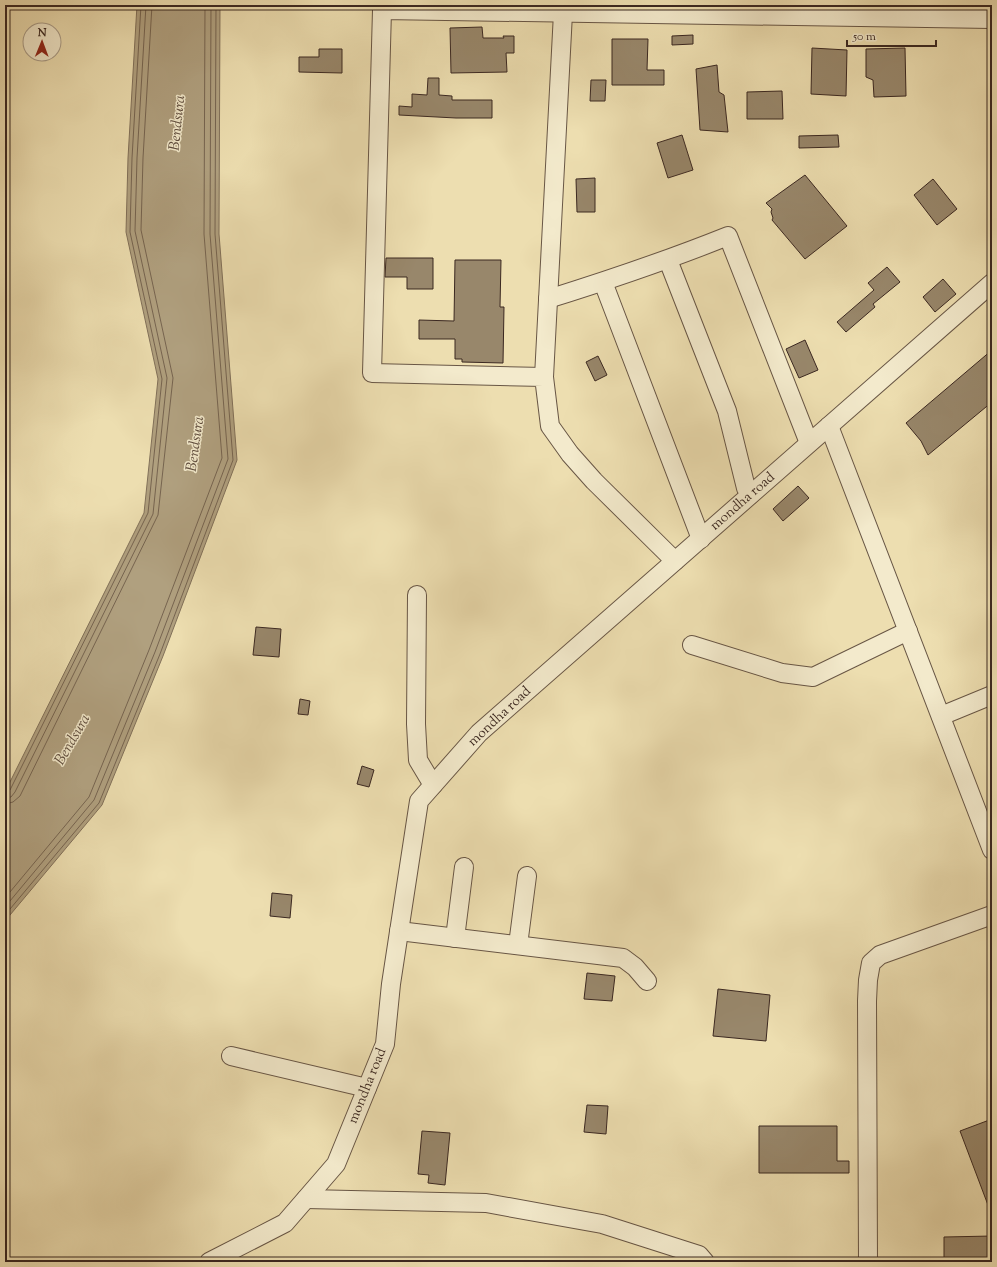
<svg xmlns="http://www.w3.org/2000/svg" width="997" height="1267" font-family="'Sorts Mill Goudy',serif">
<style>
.water{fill:#b0a07f;stroke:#817059}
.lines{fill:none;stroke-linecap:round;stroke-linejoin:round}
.shore{stroke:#766450;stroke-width:1}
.building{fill:#98876b;stroke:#3b2821}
.minor-casing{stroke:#685645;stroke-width:20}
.minor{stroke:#f3eacc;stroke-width:18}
.labels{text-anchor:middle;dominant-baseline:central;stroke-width:3;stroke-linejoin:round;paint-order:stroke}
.street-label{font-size:14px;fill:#3b2821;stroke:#f3eacc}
.water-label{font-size:15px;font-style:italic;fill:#5e4c3d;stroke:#f3eacc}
</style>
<rect width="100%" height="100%" fill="#eddeb0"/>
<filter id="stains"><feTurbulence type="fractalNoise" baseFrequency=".005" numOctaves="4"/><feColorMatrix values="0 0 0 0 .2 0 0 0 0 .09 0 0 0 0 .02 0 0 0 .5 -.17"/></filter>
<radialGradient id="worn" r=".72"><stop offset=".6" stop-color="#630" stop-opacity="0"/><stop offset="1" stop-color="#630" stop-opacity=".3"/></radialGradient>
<path class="water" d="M137,5H220L219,234L237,460L163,656L102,805L5,921V792L144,513L158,379L126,232L128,158Z"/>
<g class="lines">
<g class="shore">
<path d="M5,793L8,792L10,790L148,513L162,379L130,232L132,158L141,5"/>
<path d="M5,798L11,797L15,792L153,514L167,378L135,231L137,158L146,5"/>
<path d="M5,804L13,802L20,796L158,515L173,378L141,230L143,158L152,5"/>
<path d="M5,898L89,797L149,650L222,458L204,234L205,5"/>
<path d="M5,907L94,800L155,652L228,459L210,234L211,5"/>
<path d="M5,915L99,803L160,654L233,460L215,234L216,5"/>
</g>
</g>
<g class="building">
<path d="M482,27L483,38H504L503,36H514V53H506L507,72L451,73L450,28Z"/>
<path d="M693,35V44L672,45V36Z"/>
<path d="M612,39H648L647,70H664V85H612Z"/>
<path d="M812,48L847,50L846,96L811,94Z"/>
<path d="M905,48L906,96L874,97L873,80L866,77V49Z"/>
<path d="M319,49H342V73L299,72V57H319Z"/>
<path d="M717,65L719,92L724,95L728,132L700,130L696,69Z"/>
<path d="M428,78H439V95L452,96V100H492V118H456L399,115V106L412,107V94L427,95Z"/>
<path d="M591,80H606L605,101H590Z"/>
<path d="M782,91L783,119H747V92Z"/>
<path d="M682,135L693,170L668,178L657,143Z"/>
<path d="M838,135L839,147L799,148V136Z"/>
<path d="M805,175L847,226L805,259L772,220L773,218L771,212L772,209L766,203Z"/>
<path d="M595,178V212H577L576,179Z"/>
<path d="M933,179L957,209L937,225L914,195Z"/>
<path d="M386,258H433V289H407V277H385Z"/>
<path d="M455,260H501L500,307H504L503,363L462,362V359H455V339H419V320L454,321Z"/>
<path d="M887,267L900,282L873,304L875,307L846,332L837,322L874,290L868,283Z"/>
<path d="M943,279L956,294L935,312L923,297Z"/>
<path d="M805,340L818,370L799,378L786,349Z"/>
<path d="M992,350V402L928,455L921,441L906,423Z"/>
<path d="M598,356L607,375L595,381L586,362Z"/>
<path d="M798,486L809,498L783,521L773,509Z"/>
<path d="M256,627L281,629L279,657L253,655Z"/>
<path d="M300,699L310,701L308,715L298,714Z"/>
<path d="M362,766L374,770L369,787L357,784Z"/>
<path d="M272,893L292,895L290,918L270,916Z"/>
<path d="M587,973L615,976L612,1001L584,999Z"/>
<path d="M718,989L770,995L766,1041L713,1036Z"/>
<path d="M587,1105L608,1106L606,1134L584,1132Z"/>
<path d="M992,1119V1213H991L960,1131Z"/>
<path d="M759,1126H837V1161H849V1173H759Z"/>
<path d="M422,1131L450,1133L445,1185L428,1183L429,1175L418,1174Z"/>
<path d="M992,1236V1262H944V1237Z"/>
</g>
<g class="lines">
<defs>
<g id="minor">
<path d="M668,260L727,411L746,488L750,495"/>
<path d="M603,282L701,539"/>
<path d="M548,299C609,280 668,260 728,236L809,443"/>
<path d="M544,377L563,13"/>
<path d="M829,426L992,850"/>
<path d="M675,561L594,481L570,454L550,426L544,377L372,373L382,10L992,19"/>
<path d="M417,595L416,724L418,760L433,785"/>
<path d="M692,645L782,673L813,677L908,631"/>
<path d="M941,716L992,695"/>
<path d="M399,931L623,958L635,967L647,981"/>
<path d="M455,938L464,867"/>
<path d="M518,945L527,876"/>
<path d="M231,1056L367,1088"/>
<path d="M306,1199L486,1203L602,1224L699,1255L705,1262"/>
<path d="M209,1262L285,1223L336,1164L385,1044L391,984L419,801L479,733L992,283"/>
<path d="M868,1262L867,1001L868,980L871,963L880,955L992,915"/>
</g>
</defs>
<use href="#minor" class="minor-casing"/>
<use href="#minor" class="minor"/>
</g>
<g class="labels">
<g class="street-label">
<text transform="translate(743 502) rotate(-41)">mondha road</text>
<text transform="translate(500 717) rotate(-43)">mondha road</text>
<text transform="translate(368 1086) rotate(-68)">mondha road</text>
</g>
<g class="water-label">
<text transform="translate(178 123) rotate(-84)">Bendsura</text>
<text transform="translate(196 444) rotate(-82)">Bendsura</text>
<text transform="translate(73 740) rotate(-60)">Bendsura</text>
</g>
</g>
<rect width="997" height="1267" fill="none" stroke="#eddeb0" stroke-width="20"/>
<rect x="6" y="6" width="985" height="1255" fill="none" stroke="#3b2821" stroke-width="2"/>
<rect x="10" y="10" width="977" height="1247" fill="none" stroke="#3b2821"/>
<g transform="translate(42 42) rotate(1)"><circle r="19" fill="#f3eacc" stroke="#a99c88"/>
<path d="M0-3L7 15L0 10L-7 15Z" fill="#8f2418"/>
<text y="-6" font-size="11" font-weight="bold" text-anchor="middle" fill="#3b2821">N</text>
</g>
<path d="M847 40v6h89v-6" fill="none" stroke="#3b2821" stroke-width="2"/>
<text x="853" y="40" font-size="12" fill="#3b2821" stroke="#f3eacc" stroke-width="3" paint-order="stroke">50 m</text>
<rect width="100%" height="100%" filter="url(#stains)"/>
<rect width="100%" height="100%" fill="url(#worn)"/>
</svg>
